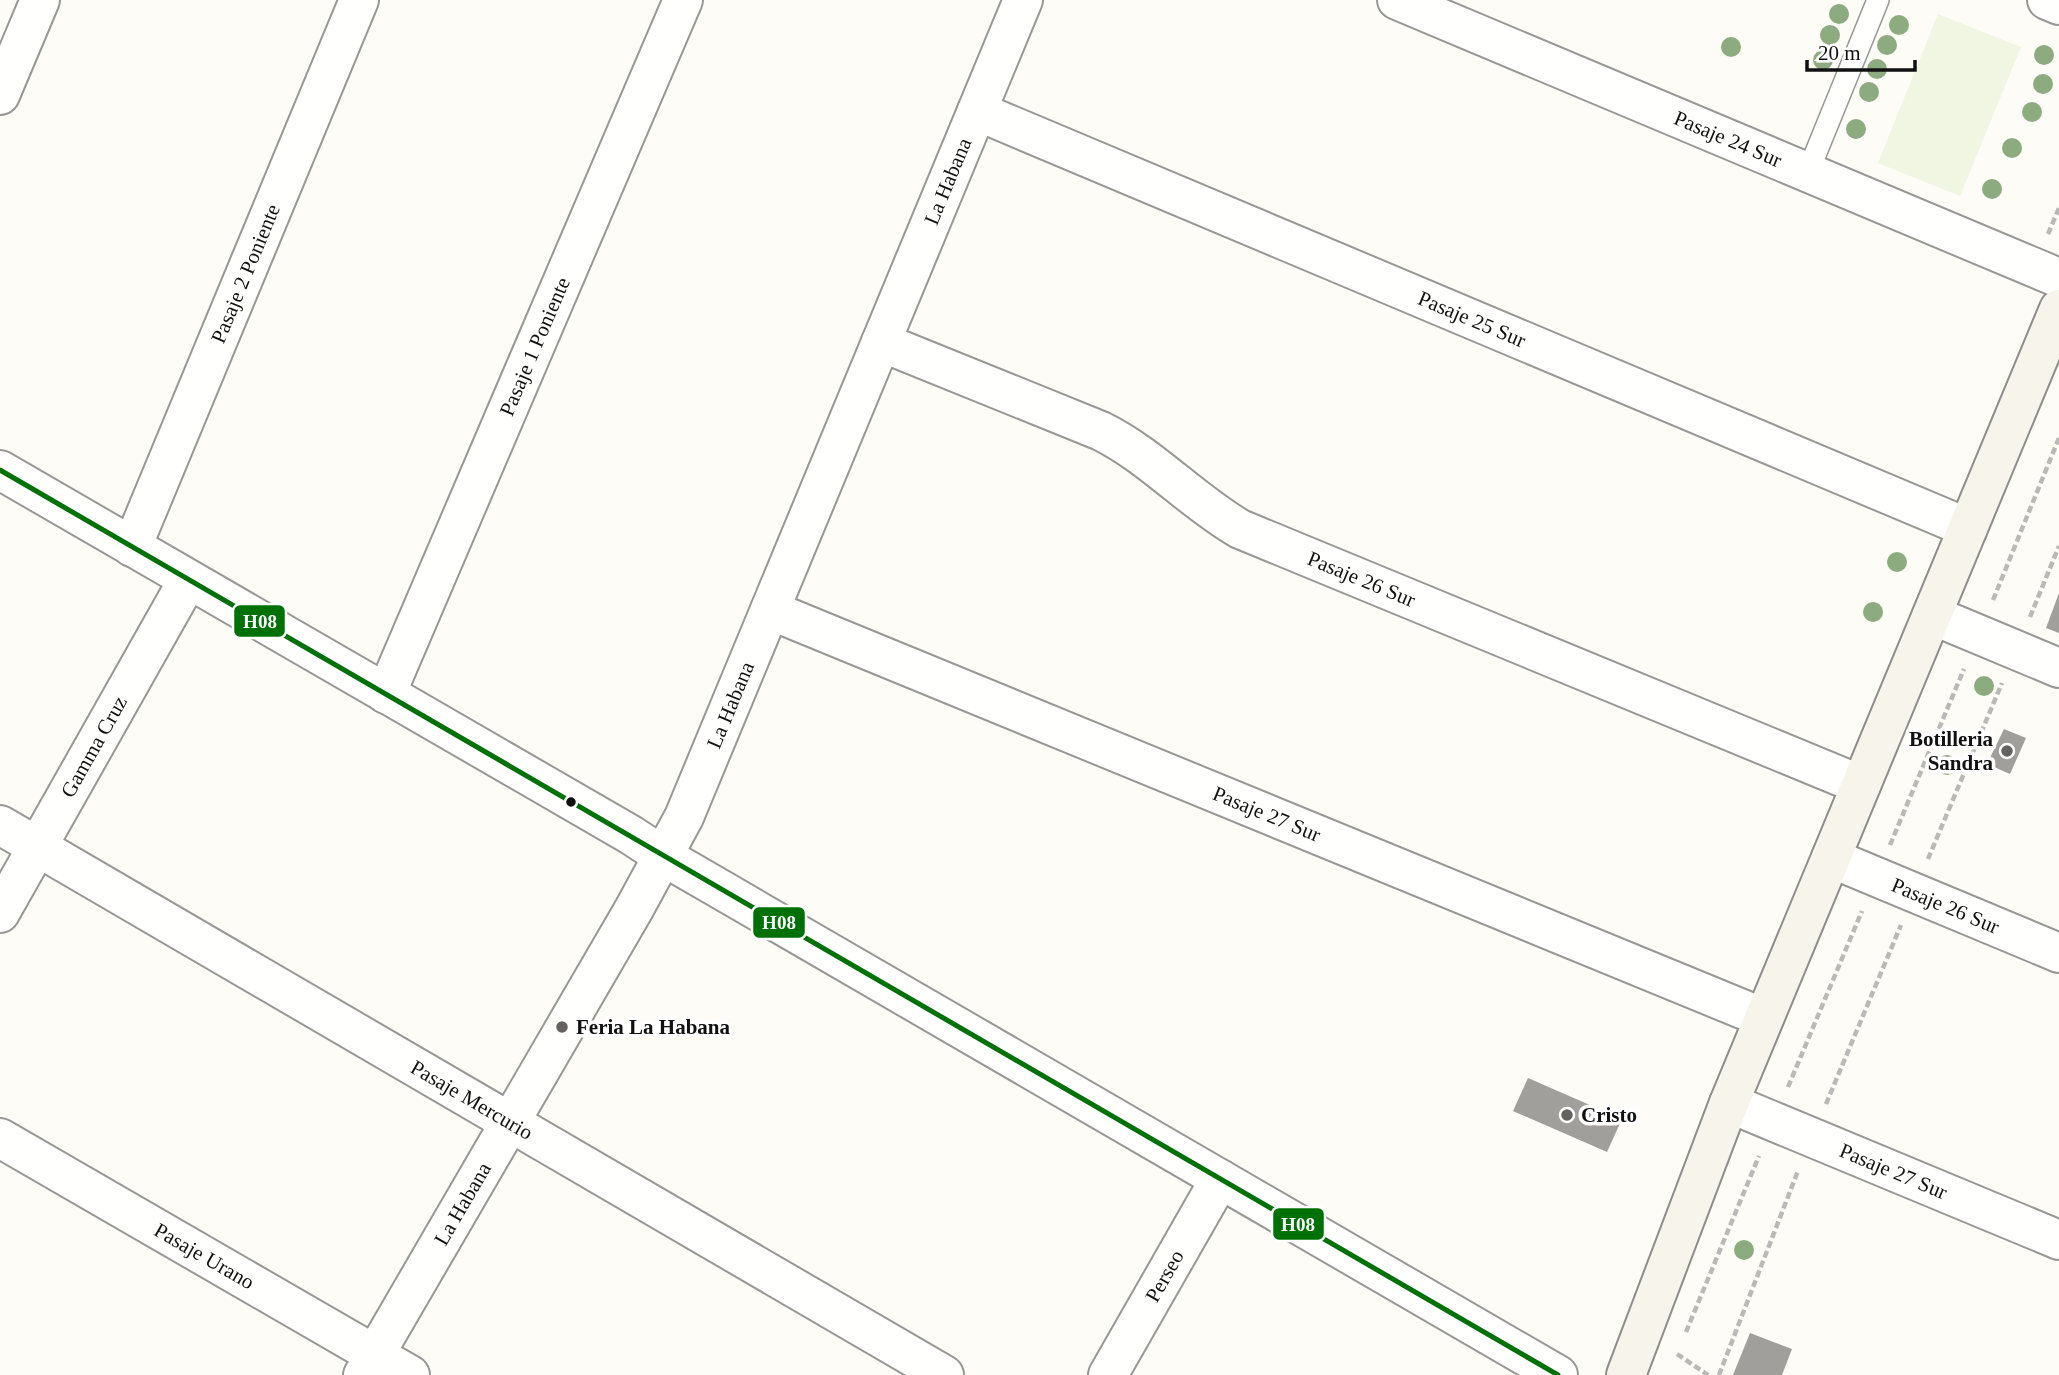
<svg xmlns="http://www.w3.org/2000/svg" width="2059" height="1375" font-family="Georgia,serif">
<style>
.pitch{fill:#f0f6e1}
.building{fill:#a19f9c}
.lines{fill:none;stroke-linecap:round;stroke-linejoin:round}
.service-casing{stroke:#979795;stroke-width:24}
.minor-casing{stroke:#979795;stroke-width:42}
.tertiary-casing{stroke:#979795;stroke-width:42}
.secondary-casing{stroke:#8e8d8b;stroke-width:42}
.path{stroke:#b9b9b8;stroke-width:4.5;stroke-dasharray:7 3.5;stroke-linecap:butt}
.service{stroke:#fffffe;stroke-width:21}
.minor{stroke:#fffffe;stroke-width:38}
.tertiary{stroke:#fffffe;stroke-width:38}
.secondary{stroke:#f6f4eb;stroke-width:38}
.bus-1-casing{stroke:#fff;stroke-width:10}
.bus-1{stroke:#007106;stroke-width:5}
.tree{fill:#8cac80}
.poi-dot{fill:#646362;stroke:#fff;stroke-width:2.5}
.bus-dot{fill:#111;stroke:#fff;stroke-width:2.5}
.labels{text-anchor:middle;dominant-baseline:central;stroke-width:7;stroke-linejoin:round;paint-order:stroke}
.street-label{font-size:21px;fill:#111;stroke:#fff}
.poi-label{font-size:21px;font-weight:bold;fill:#111;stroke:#fff;text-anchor:start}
.line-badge{stroke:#fff;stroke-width:2.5}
.badge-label{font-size:19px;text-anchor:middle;font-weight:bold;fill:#fff}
</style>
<rect width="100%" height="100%" fill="#fdfcf7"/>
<path class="pitch" d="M1938,14L2021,47L1960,196L1878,163Z"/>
<g class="building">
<path d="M2059,593V633L2046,628Z"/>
<path d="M2004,729L2026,738L2010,774L1987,764Z"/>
<path d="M1528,1078L1622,1119L1607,1152L1513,1111Z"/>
<path d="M1750,1333L1792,1349L1782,1375H1733Z"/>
</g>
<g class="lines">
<defs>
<path id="service" d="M1808,172L1878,0"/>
<g id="minor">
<path id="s1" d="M1397,0L2059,278"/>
<path d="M2047,0L2059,5"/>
<path d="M0,95L40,0"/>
<path id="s2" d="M977,111L1968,528"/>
<path id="s3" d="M881,342L1101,431C1153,457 1190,500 1240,529L1861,785"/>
<path id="s4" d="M132,547L359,0"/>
<path id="s5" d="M770,610L1764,1018"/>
<path d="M1932,615L2059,668"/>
<path id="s6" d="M386,694L683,0"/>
<path id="s7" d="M0,825L944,1375"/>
<path id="s8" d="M1831,858L2059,953"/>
<path id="s9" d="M0,913L188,580"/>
<path id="s10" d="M1729,1103L2059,1240"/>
<path id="s11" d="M0,1138L410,1375"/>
<path id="s12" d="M363,1375L634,909L684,817L1023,0"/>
<path id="s13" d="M1108,1375L1220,1179"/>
</g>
<path id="tertiary" d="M0,470L631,835L663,856L1558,1375"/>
<path id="secondary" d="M1626,1375L1729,1103L2059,309"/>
</defs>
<use href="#service" class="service-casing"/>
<use href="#minor" class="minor-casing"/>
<use href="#tertiary" class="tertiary-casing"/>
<use href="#secondary" class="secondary-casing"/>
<g class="path">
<path d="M2048,234L2059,208"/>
<path d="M1993,600L2059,438"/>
<path d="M2030,617L2059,546"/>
<path d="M1890,845L1964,669"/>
<path d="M1928,859L2002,683"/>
<path d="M1788,1087L1862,911"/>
<path d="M1826,1104L1901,925"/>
<path d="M1686,1332L1759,1156"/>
<path d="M1677,1354L1708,1375"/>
<path d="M1719,1375L1798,1171"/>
</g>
<use href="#service" class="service"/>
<use href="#minor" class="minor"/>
<use href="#tertiary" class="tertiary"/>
<use href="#secondary" class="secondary"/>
<defs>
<path id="bus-1" d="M0,470L1558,1375"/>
</defs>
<use href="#bus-1" class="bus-1-casing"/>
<use href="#bus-1" class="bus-1"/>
</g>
<g class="tree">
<circle cx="1839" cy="14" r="10"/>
<circle cx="1899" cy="25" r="10"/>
<circle cx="1830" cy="35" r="10"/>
<circle cx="1887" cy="45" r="10"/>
<circle cx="1731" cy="47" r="10"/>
<circle cx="2044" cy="55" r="10"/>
<circle cx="1823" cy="60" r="10"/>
<circle cx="1877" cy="69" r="10"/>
<circle cx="2043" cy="84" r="10"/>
<circle cx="1869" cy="92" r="10"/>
<circle cx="2032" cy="112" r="10"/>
<circle cx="1856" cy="129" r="10"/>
<circle cx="2012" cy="148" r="10"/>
<circle cx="1992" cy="189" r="10"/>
<circle cx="1897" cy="562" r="10"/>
<circle cx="1873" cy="612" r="10"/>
<circle cx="1984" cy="686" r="10"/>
<circle cx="1947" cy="765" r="10"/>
<circle cx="1744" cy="1250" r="10"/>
</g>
<g class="poi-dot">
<circle cx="2007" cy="751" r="7"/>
<circle cx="562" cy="1027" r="7"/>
<circle cx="1567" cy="1115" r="7"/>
</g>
<circle class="bus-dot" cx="571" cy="802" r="6"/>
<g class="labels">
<g class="street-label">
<text stroke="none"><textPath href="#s1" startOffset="359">Pasaje 24 Sur</textPath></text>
<text stroke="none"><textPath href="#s12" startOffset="1332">La Habana</textPath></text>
<text stroke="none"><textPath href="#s4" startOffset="296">Pasaje 2 Poniente</textPath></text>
<text stroke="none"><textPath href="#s2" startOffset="537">Pasaje 25 Sur</textPath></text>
<text stroke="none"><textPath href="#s6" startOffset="378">Pasaje 1 Poniente</textPath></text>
<text stroke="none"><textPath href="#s3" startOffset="539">Pasaje 26 Sur</textPath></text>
<text stroke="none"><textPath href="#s12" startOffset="765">La Habana</textPath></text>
<text stroke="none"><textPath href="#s9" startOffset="191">Gamma Cruz</textPath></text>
<text stroke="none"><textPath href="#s5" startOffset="537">Pasaje 27 Sur</textPath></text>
<text stroke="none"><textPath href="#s8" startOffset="124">Pasaje 26 Sur</textPath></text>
<text stroke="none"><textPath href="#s7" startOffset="546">Pasaje Mercurio</textPath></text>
<text stroke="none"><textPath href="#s10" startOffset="178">Pasaje 27 Sur</textPath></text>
<text stroke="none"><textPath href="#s12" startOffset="198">La Habana</textPath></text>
<text stroke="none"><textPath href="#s11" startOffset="236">Pasaje Urano</textPath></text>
<text stroke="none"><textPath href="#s13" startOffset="114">Perseo</textPath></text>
</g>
<g class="poi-label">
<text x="1993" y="739" text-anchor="end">Botilleria<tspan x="1993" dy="24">Sandra</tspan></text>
<text x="576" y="1027">Feria La Habana</text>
<text x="1581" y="1115">Cristo</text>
</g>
</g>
<g class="line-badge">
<rect x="233" y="604" width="53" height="34" rx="7" fill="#007106"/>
<rect x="752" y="906" width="54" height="33" rx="7" fill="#007106"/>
<rect x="1272" y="1207" width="53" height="34" rx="7" fill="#007106"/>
</g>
<g class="badge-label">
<text x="260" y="628">H08</text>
<text x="779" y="929">H08</text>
<text x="1298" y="1231">H08</text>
</g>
<path d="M1807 60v10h108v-10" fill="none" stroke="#111111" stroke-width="3.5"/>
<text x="1818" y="60" font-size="21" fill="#111111" stroke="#ffffff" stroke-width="5" paint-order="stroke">20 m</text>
</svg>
